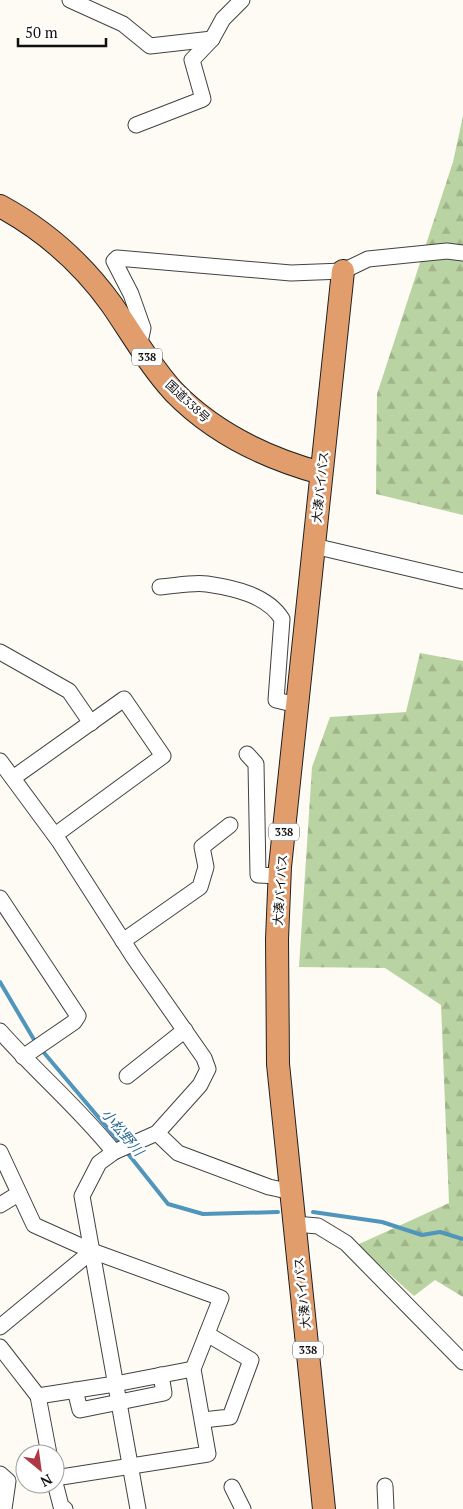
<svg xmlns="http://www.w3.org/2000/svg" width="463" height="1509" font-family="'PT Serif','Noto Sans JP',serif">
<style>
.forest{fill:url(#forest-firs)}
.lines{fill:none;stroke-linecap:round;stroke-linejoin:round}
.stream{stroke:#4f95bc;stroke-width:4}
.minor-casing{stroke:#424242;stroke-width:17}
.highway-casing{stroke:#202020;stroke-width:24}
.minor{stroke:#fff;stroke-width:15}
.highway{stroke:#e29d6d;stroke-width:22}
.labels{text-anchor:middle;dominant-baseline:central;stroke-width:5;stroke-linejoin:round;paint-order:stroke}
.shield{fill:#fff;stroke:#575757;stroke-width:1}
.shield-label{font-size:11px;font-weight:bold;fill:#0f0f0f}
.street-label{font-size:12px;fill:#0f0f0f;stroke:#fff}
.water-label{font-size:14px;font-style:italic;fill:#286892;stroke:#fff}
</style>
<defs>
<pattern id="forest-firs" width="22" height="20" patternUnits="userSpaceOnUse" patternTransform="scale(1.25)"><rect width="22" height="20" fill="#bad3a2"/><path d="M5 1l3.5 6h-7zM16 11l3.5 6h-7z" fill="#9fb48a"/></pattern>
</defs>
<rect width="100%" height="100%" fill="#fdfbf4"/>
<g class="forest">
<path d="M463,116V515L376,494L377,394L453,162Z"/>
<path d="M420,653L463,661V1297L435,1280L414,1296L357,1245L449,1203L441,1005L385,968L299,967L312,767L330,717L406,712Z"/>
</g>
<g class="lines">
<g class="stream">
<path d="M0,982L36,1043"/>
<path d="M40,1048L121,1144"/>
<path d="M125,1150L168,1204L203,1214L278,1212"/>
<path d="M313,1212L382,1222L422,1235L440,1232L463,1239"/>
</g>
<defs>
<g id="minor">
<path d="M70,0L123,24L150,46L212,39L223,19L242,0"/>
<path d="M136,125L203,99L192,60L212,39"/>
<path d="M139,347L143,328L131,294L114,261L117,258L291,273L343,271L368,259L447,251L463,253"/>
<path d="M314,546L463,581"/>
<path d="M160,587C175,586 193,582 207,584C234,588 267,595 282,619L276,700L297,705"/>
<path d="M0,652L69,691L91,723"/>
<path d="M247,754L256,764L258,875L280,876"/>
<path d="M0,761L59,841L134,958L204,1058L208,1069L200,1085L157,1133L114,1152L99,1163L82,1196L138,1509"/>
<path d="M13,778L124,699L163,756L55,835"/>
<path d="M0,898L78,1016L74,1022L23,1057"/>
<path d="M123,941L200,887L206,867L202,847L230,825"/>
<path d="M0,1031C37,1073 79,1108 114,1152"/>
<path d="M127,1076L185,1030"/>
<path d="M157,1133L178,1153L269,1187L292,1192"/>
<path d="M0,1152L34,1225L92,1251L221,1298L193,1369L208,1454L55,1478"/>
<path d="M0,1205L18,1194"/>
<path d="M295,1224L318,1226L346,1243L463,1362"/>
<path d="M0,1327L92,1251"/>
<path d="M0,1347L38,1396L49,1454"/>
<path d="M75,1390L80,1410L164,1393L161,1375"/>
<path d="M38,1396L115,1384L193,1369"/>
<path d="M203,1420L230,1417L251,1360L207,1334"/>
<path d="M0,1474L8,1481L4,1509"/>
<path d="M55,1483L61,1506L65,1509"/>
<path d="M385,1486L386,1509"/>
<path d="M232,1487L243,1509"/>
</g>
<g id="highway">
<path d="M0,206C46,231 82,263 112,305C132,334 150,366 174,392C214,433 266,458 321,473"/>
<path d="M324,1509L278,1064L277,939L280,867L343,271"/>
</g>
</defs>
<use href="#minor" class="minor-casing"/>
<use href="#highway" class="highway-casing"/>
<use href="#minor" class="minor"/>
<use href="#highway" class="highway"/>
</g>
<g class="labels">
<g class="shield">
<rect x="132" y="348.5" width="30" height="17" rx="4"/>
<rect x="269" y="823.5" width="30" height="17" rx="4"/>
<rect x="293" y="1341.5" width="30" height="17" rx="4"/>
</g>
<g class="shield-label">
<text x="147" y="357">338</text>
<text x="284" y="832">338</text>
<text x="308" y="1350">338</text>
</g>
<g class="street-label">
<text transform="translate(188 401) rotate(43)">国道338号</text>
<text transform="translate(320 487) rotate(-84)">大湊バイパス</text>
<text transform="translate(280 890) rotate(-86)">大湊バイパス</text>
<text transform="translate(302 1293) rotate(-96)">大湊バイパス</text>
</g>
<g class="water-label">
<text transform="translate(123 1132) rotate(50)">小松野川</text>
</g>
</g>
<g transform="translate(40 1469) rotate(151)"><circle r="24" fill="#ffffff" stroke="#9f9f9f"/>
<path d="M0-4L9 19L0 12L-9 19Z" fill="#ae3944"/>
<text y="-8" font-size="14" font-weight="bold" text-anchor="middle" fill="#0f0f0f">N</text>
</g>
<path d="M18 38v8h88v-8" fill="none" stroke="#0f0f0f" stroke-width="2.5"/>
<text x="25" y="38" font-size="15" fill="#0f0f0f" stroke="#ffffff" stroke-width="4" paint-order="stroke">50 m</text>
</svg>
